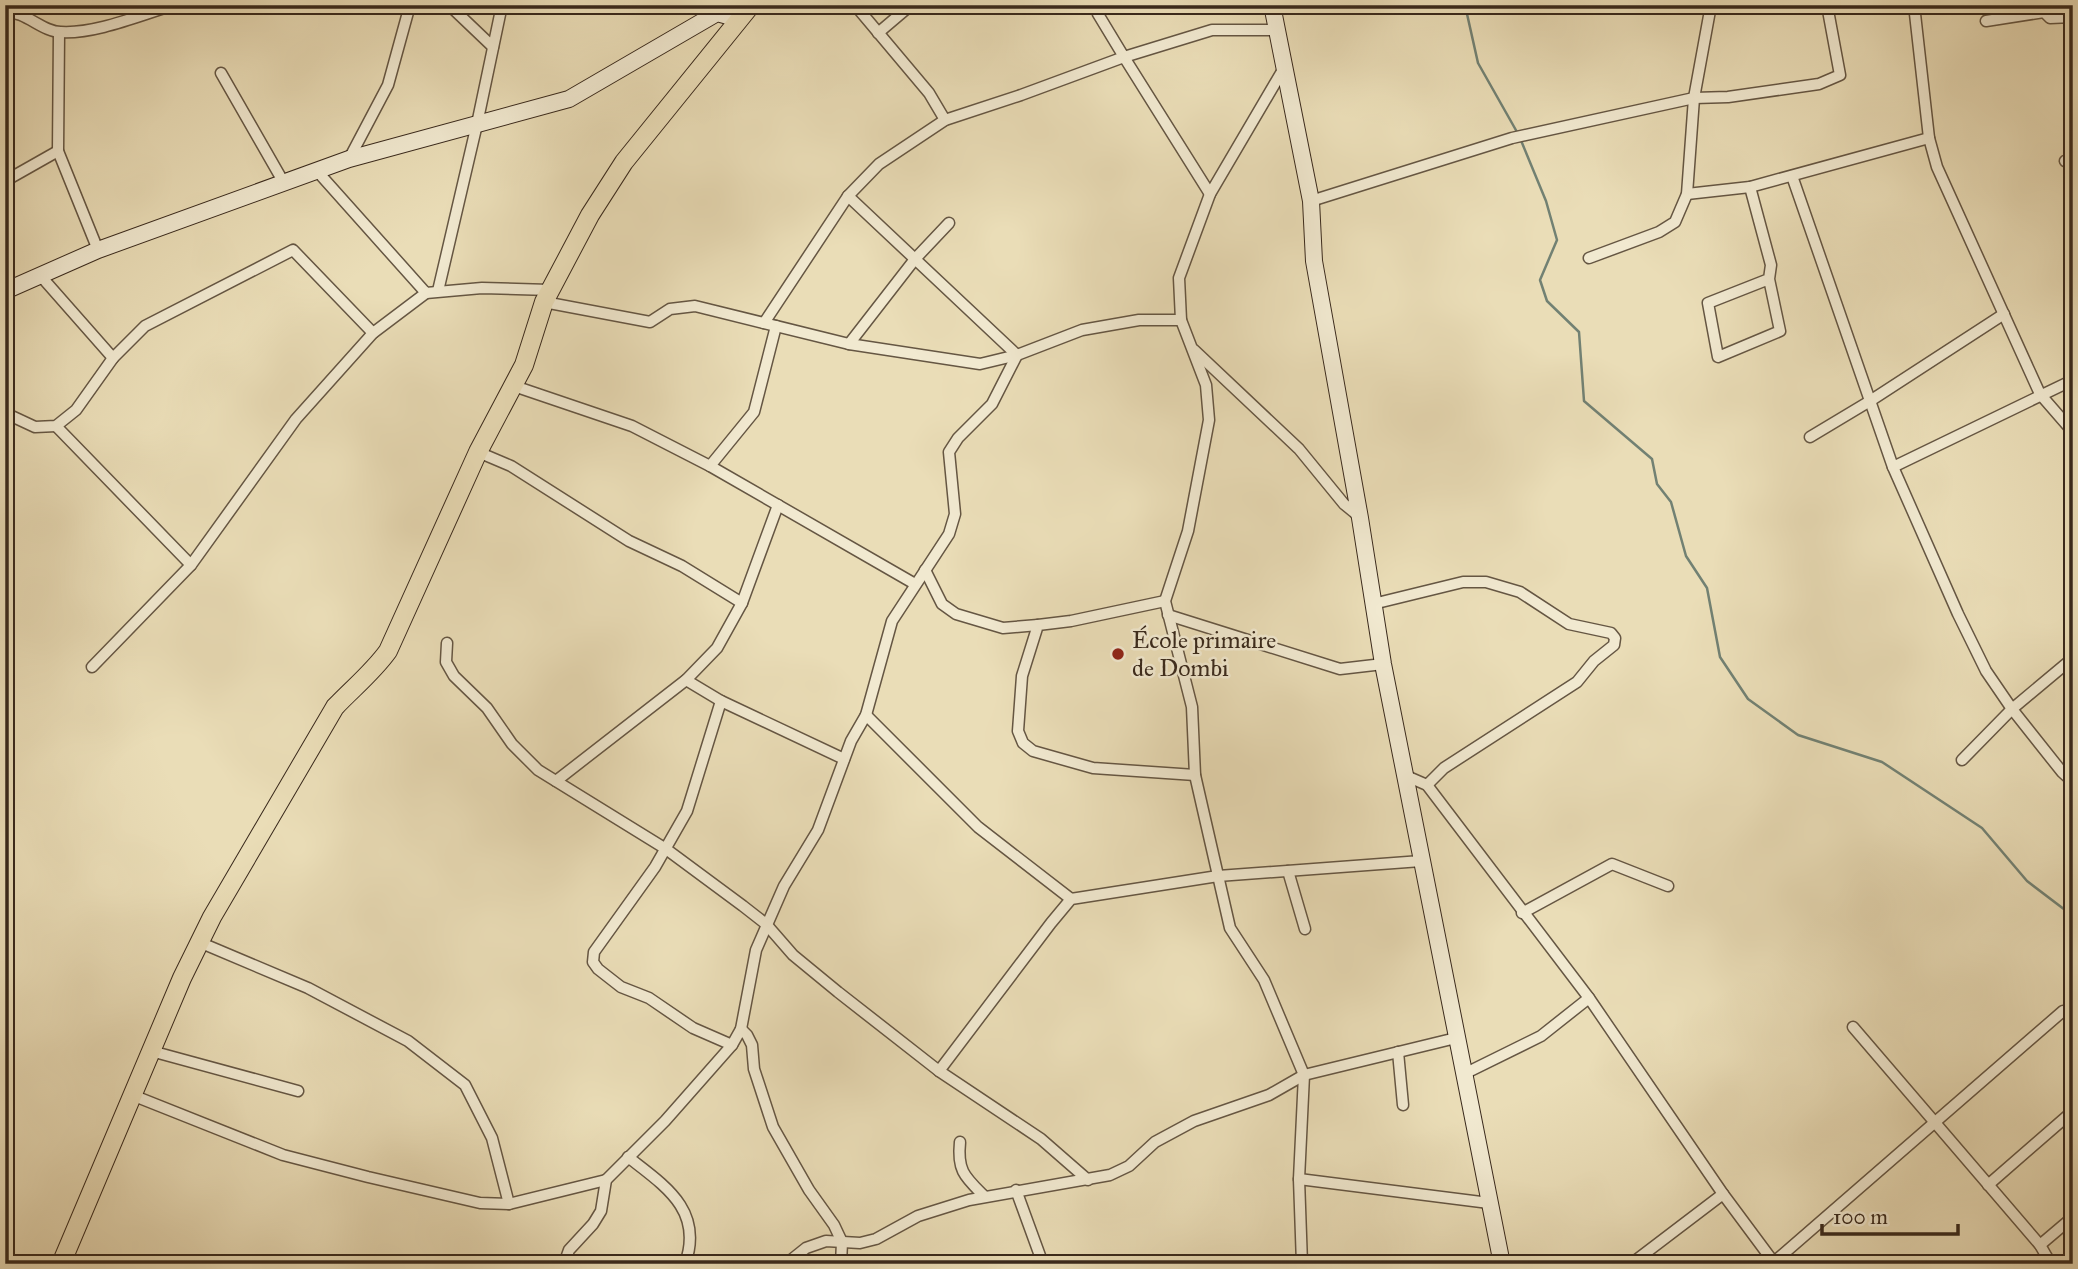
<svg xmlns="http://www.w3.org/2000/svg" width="2078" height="1269" font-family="'IM FELL Great Primer',serif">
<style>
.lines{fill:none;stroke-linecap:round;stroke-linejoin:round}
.stream{stroke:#728173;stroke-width:2.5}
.street-casing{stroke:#655643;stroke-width:13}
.secondary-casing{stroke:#39291c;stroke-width:18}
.primary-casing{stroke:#39291c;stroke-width:20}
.street{stroke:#f1e9d0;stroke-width:10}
.secondary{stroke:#f1e9d0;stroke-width:16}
.primary{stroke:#eaddb7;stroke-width:18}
.poi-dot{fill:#8f2418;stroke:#f1e9d0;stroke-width:2.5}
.labels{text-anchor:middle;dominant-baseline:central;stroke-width:5;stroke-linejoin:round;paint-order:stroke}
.poi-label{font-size:24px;fill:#39291c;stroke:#f1e9d0;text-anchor:start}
</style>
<rect width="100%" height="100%" fill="#eaddb7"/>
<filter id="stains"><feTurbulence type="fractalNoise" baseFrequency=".00286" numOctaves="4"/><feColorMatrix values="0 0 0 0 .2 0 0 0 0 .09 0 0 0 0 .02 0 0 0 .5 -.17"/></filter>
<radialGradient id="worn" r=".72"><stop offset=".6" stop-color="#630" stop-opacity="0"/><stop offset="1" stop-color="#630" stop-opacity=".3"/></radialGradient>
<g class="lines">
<g class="stream">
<path d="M1465,5L1478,63L1517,132"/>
<path d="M1520,138L1546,201L1557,240L1540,280L1547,301L1579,332L1584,401L1652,459L1657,484L1671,502L1686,556L1707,588L1720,657L1748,699L1798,735L1882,762L1982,828L2027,881L2073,916"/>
</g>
<defs>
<g id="street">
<path d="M449,5L493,47"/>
<path d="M855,5L929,93L945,120"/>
<path d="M1096,5L1098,14L1124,57L1210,194"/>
<path d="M1914,5L1929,138L1937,167L2040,394L2073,432"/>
<path d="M5,12C26,11 42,32 61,32C96,34 140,15 174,5"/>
<path d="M1986,21L2044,12L2050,18L2073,17"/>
<path d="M59,33L58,151L98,250"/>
<path d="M878,33L911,5"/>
<path d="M1284,68L1210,194L1179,278L1181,320L1206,385L1209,420L1188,531L1165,601L1192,707L1195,775L1230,928L1264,980L1304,1075L1299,1179L1302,1264"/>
<path d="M221,73L284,183"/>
<path d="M349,159L388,85L410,5"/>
<path d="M2065,161L2073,160"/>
<path d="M317,171L426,293L482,288L550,290"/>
<path d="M1792,176L1893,467L1958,614L1986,671L2012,709L2062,772L2073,782"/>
<path d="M5,181L58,151"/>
<path d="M1750,187L1771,265L1769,279L1708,303L1718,357L1780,331L1769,279"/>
<path d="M1687,194L1750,187L1929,138"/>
<path d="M1311,201L1512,138L1694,98L1728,97L1819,84L1840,75L1827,5"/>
<path d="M1589,258L1659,232L1675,222L1687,194L1694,98L1711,5"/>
<path d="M39,274L113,358"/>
<path d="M438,291L477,124L502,5"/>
<path d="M544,302L650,322L670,309L695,306L849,344L980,364L1017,355L1082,330L1139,320H1181"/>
<path d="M764,323L848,196L879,164L945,120L1021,95L1124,57L1212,30H1277"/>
<path d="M849,344L915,259L949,223"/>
<path d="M1194,350L1299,449L1344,504L1360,517"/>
<path d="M514,386L632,426L710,466L915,584"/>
<path d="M5,413L35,427L56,426L76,410L113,358L145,326L293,250L373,333"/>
<path d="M56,426L191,565"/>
<path d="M1810,437L1870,401L2004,314"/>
<path d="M478,452L511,466L629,541L682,566L742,603"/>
<path d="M710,466L754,412L776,326"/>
<path d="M1893,467L2073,380"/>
<path d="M925,570L942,604L956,614L1003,628L1038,625"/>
<path d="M1165,601L1071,621L1038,625L1022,676L1018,731L1023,743L1033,751L1093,768L1195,775"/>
<path d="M1373,604L1463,582H1486L1520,592L1569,624L1611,633L1615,638L1614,645L1594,661L1577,682L1444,768L1427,785"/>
<path d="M1168,615L1340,669L1383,664"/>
<path d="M447,643L446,662L454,676L487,708L512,744L538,770L666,849L743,906L766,924L793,955L838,992L939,1071L1041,1139L1088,1180"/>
<path d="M92,667L191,565L296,419L373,333L426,293"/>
<path d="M686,680L721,701L844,759"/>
<path d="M721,701L687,811L655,867L594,952L593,962L598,969L621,987L649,998L693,1028L732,1045"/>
<path d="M866,715L978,827L1071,899"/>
<path d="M1962,760L2012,709L2073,658"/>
<path d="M1404,775L1427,785L1589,998L1723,1194L1775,1264"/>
<path d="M556,781L686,680L717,648L742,603L778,505"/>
<path d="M1288,871L1305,929"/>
<path d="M1522,913L1612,864L1668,886"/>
<path d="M199,942L308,988L408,1041L465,1085L492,1138L509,1204"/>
<path d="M1853,1027L2040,1245L2051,1264"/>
<path d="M741,1029L747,1035L752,1045L754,1069L773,1127L809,1190L834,1225L842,1242L841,1264"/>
<path d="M151,1051L298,1091"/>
<path d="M1398,1052L1403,1105"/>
<path d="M939,1071L1051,923L1071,899L1218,876L1421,861"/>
<path d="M1464,1074L1541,1036L1589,998"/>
<path d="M132,1095L283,1155L368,1177L480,1203L509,1204L606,1180"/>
<path d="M960,1142C957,1171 965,1177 984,1196"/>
<path d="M628,1157C665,1186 704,1210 685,1264"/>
<path d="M1299,1179L1489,1203"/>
<path d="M1988,1185L2073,1111"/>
<path d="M1016,1190L1043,1264"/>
<path d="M2040,1245L2073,1217"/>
<path d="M1774,1262L2063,1011"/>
<path d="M564,1264L569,1250L593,1224L601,1211L606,1180L665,1121L732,1045L741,1029L756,950L784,886L818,830L851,741L866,715L892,621L949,534L955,514L949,452L958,438L992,404L1017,355L848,196"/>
<path d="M786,1264L806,1248L826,1241L860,1243L876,1239L918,1216L969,1200L1110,1175L1129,1166L1155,1142L1194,1121L1269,1095L1304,1075L1456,1038"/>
<path d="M1631,1264L1723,1194"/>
</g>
<g id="secondary">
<path d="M1272,5L1311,201L1314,261L1360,518L1383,664L1502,1264"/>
<path d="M5,291L98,250L349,159L569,99L717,13L739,19"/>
</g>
<path id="primary" d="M61,1264L182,978L212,917L335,707C353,688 373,672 388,651L478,452L524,365L544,302L590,215L624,162L751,5"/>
</defs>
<use href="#street" class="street-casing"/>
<use href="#secondary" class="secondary-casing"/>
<use href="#primary" class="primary-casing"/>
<use href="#street" class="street"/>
<use href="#secondary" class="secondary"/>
<use href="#primary" class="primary"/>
</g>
<circle class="poi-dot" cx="1118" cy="654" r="7"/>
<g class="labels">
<g class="poi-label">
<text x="1132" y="640">École primaire<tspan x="1132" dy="28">de Dombi</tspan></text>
</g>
</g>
<rect width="2078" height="1269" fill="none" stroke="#eaddb7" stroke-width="28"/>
<rect x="7" y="7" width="2064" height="1255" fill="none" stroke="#39291c" stroke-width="3.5"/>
<rect x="14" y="14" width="2050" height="1241" fill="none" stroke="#39291c" stroke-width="2"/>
<path d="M1822 1224v10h136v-10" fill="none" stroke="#39291c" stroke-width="3.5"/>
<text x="1833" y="1224" font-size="21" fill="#39291c" stroke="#f1e9d0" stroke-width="5" paint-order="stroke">100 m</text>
<rect width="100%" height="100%" filter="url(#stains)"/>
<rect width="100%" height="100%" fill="url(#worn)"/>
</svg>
